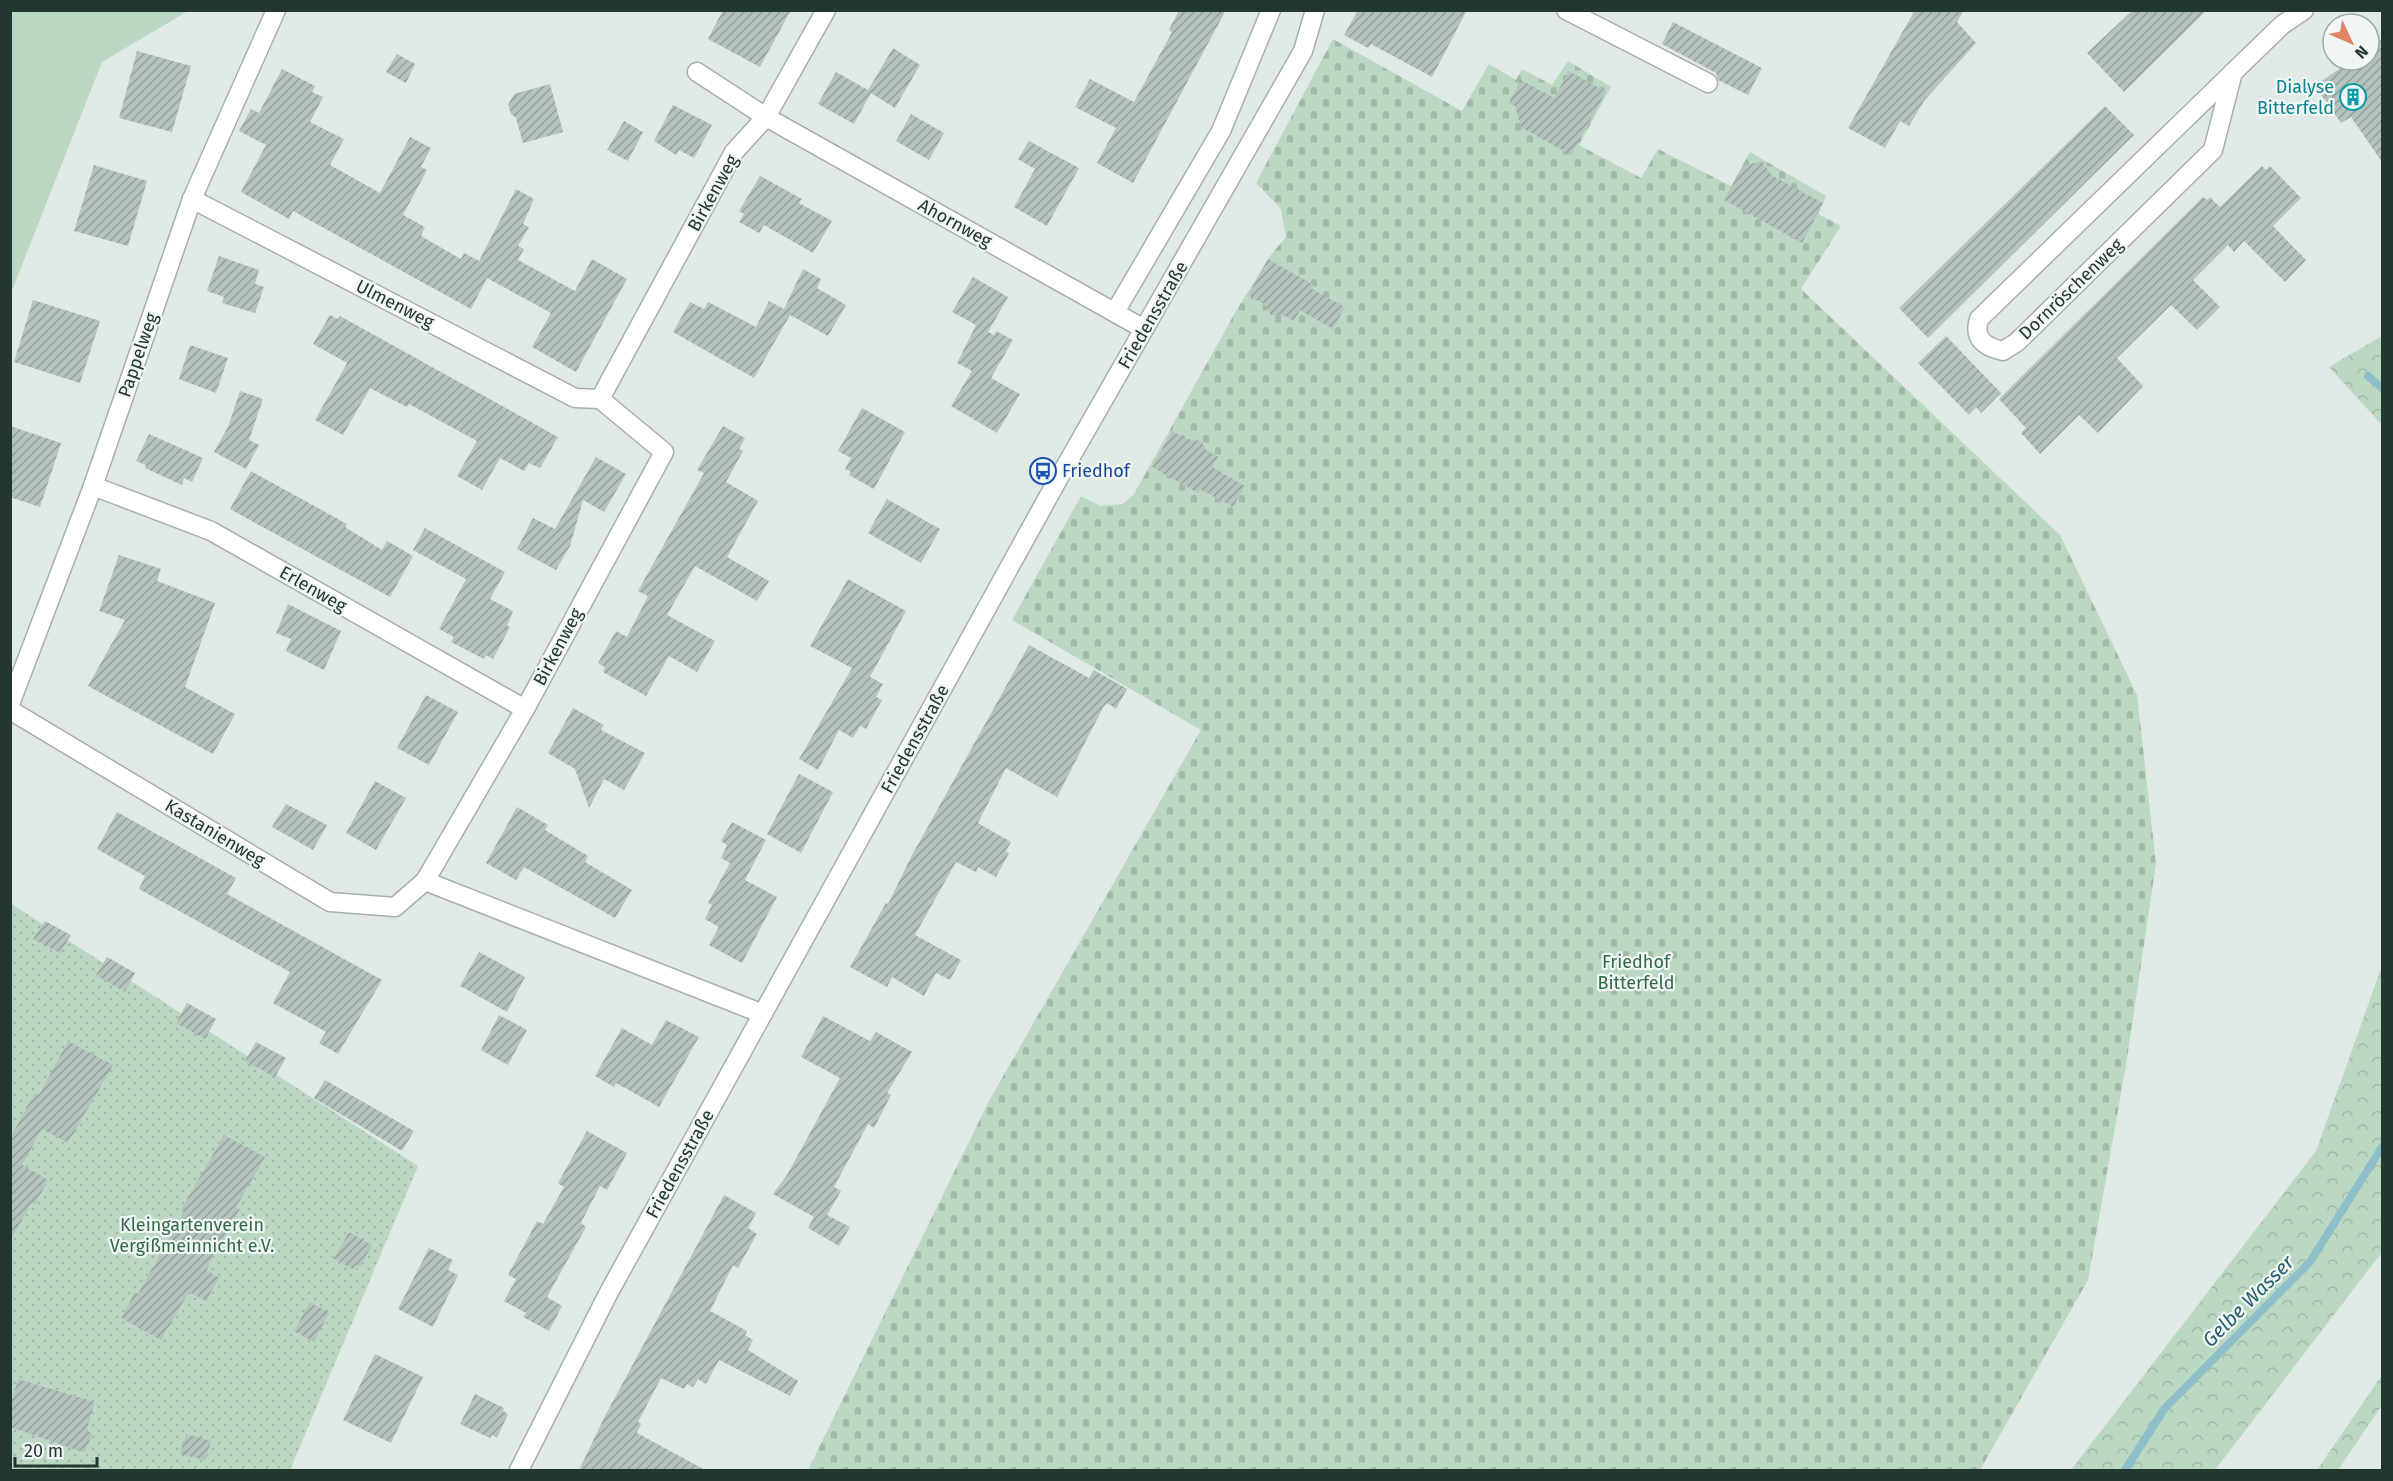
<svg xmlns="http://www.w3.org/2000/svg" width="2393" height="1481" font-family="'Fira Sans',sans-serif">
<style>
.grass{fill:#bbd8c2}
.forest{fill:url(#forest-crowns)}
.cemetery{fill:url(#cemetery-stones)}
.park{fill:url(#park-dots)}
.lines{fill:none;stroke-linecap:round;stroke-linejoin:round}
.stream{stroke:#8ebfc8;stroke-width:8}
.building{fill:url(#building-hatch)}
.minor-casing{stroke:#a4b0ab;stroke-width:21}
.minor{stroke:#fff;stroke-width:18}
.labels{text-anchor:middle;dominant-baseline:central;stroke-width:4.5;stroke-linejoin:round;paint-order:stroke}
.culture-label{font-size:18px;fill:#0d838f;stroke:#f0f6f3;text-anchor:end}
.street-label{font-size:18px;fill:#233731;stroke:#f0f6f3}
.transit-label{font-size:18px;fill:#164399;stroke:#f0f6f3;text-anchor:start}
.park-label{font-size:18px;fill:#326947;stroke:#f0f6f3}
.water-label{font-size:20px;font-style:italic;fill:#24606b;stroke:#f0f6f3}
</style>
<defs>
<pattern id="forest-crowns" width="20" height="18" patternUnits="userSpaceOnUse" patternTransform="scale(1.5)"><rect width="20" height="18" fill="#bbd8c2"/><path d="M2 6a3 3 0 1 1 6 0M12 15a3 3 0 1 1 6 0" fill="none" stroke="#a0baa7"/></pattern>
<pattern id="cemetery-stones" width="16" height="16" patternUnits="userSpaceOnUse" patternTransform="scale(1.5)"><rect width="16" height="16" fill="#bbd8c2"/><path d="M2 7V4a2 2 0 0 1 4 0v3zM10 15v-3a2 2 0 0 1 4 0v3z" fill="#a0baa7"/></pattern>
<pattern id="park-dots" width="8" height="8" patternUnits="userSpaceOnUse" patternTransform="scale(1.5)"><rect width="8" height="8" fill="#bbd8c2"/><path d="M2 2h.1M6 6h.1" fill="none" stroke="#a0baa7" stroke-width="1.8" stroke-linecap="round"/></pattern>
<pattern id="building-hatch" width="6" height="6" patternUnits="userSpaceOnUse" patternTransform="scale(1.5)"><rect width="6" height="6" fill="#b5c3be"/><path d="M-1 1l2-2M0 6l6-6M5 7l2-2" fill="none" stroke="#939f9b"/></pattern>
</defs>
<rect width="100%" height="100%" fill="#e0e9e5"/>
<path class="grass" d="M11,10L188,11L102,62L11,293Z"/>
<g class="forest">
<path d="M2382,336V425L2329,367Z"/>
<path d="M2382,966V1252L2215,1470H2071L2316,1151Z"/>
<path d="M2382,1375V1405L2338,1470H2317Z"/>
</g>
<path class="cemetery" d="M1333,39L1462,111L1489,64L1516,80L1522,69L1552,85L1568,61L1611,87L1579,145L1641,178L1658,149L1731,186L1750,152L1826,196L1818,214L1841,226L1801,289L2060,535L2137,695L2156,864L2126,1065L2088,1280L1980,1470H808L989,1101L1201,730L1012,620L1081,496L1100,506L1123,504L1134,494L1236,311L1270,256L1286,237L1281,209L1256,183Z"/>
<path class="park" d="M10,903L418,1166L290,1470H11Z"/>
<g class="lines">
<g class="stream">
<path d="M2368,376L2382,388"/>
<path d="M2125,1470L2165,1408L2310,1262L2382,1147"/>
</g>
</g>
<g class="building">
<path d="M723,10H791L760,67L708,39Z"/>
<path d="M1179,10H1226L1133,183L1097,163L1116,128L1075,107L1090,79L1134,102L1172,32L1169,30Z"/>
<path d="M1358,10H1467L1432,77L1371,44L1368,48L1344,35Z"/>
<path d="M1915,10H1964L1957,22L1976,43L1924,101L1909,126L1900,121L1885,148L1848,128Z"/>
<path d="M2133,10H2207L2124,92L2087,53Z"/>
<path d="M1673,22L1762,68L1748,95L1718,80L1716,73L1662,44Z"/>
<path d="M2382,39V162L2351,117L2341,123L2315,86L2352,60H2369V48Z"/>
<path d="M893,48L920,65L895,108L871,93L854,124L818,104L836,72L868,90Z"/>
<path d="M137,51L191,66L172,132L119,118Z"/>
<path d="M397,54L415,64L406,83L386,72Z"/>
<path d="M282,69L315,86L312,92L323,97L310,122L344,139L330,165L380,193L410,137L431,148L421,167L427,170L403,215L425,227L421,236L461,259L464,253L479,261L516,189L534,199L523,224L529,227L518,246L524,249L518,260L575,291L592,259L627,279L576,372L532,347L551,313L487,278L471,309L293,211L289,219L241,192L266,145L239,131L251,109L259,113Z"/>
<path d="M1569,71L1606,92L1571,155L1521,127L1515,106L1509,103L1521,80L1554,98Z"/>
<path d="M550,84L563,132L523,143L516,118L511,114L508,105L514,94Z"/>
<path d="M673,105L712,125L694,158L679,150L676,155L654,141Z"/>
<path d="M2105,106L2134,135L1928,338L1899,308Z"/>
<path d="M911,114L944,133L929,160L896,141Z"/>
<path d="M624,121L643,132L628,161L607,150Z"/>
<path d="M1029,141L1079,168L1047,226L1014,207L1035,169L1018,159Z"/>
<path d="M1762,161L1771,175L1823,203L1802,243L1724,200L1743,166Z"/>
<path d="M94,165L147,181L128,246L74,231Z"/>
<path d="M2262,166L2266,170L2270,166L2301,198L2273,226L2306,260L2285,282L2244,241L2234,252L2228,245L2193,280L2220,307L2197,330L2171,305L2117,358L2143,386L2098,433L2079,415L2040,454L2021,433L2026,428L1999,399L2203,197L2207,200L2210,197L2220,207Z"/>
<path d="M760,176L802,199L799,203L832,221L813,253L764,225L759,233L739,222L744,214L739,211Z"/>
<path d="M219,256L259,270L255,284L264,287L255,313L222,303L224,297L207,291Z"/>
<path d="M1268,259L1314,285L1312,289L1345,307L1333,329L1300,310L1294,321L1285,316L1271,315L1264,304L1248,295Z"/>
<path d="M803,269L821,279L817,288L846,305L828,336L790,315L754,378L673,332L690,302L704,309L708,302L756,327L769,301L784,309Z"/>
<path d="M973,277L1008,297L988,332L994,335L996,331L1013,340L991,378L1020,394L997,433L951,406L972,371L957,363L976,325L952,312Z"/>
<path d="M33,300L100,321L80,383L14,362Z"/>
<path d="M330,315L338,319L340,316L558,437L540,468L529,463L524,471L500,458L482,490L457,476L477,441L409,404L407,407L370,388L343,435L315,420L347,363L313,344Z"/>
<path d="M1946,336L2001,393L1981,413L1976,407L1969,415L1918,363Z"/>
<path d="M190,345L228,358L216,393L179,379Z"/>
<path d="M240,391L263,399L249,440L259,445L246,469L214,452L228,427Z"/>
<path d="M862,408L905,432L874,489L849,475L851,472L845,469L851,458L838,451Z"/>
<path d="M10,426L61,443L40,507L10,497Z"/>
<path d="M723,426L745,438L739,449L743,451L726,482L758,501L727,557L769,581L757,601L695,566L667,615L715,641L697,672L669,656L646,696L603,672L605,667L598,663L616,631L627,637L648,596L638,591L704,473L697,470Z"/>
<path d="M1172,431L1187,439L1201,441L1206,450L1218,457L1212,467L1245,486L1233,507L1200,489L1198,493L1152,467Z"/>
<path d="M149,434L203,458L192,482L184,478L182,485L145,468L146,465L136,461Z"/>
<path d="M596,457L626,474L604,512L583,500L570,546L556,570L517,549L533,518L555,529Z"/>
<path d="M251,471L347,524L345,527L382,550L387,541L413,556L390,597L230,509Z"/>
<path d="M887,499L940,529L921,563L868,533Z"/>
<path d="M425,528L505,572L490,599L513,611L507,626L510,627L493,659L486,655L484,659L451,642L454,637L439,629L466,579L413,550Z"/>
<path d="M119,555L161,569L157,581L215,603L185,687L235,714L213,754L88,686L125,620L99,611Z"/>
<path d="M848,579L906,611L870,677L883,684L876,697L882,700L866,729L860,726L853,738L839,730L818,770L799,759L852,668L810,646Z"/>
<path d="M288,604L341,631L324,670L286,651L291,639L276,633Z"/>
<path d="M1029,645L1089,678L1094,670L1127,689L1116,709L1107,703L1104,706L1057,797L1006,768L978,823L1011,842L1006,851L1009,853L996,877L978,867L976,872L956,862L915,935L961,960L950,980L936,973L924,996L892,977L887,987L850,967L886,903L888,904L911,857Z"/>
<path d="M426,695L458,712L429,765L397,748Z"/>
<path d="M573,708L604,725L601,730L645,753L624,790L604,779L589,808L575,769L548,753Z"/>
<path d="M799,774L833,792L801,853L767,834Z"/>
<path d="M375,781L406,798L376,850L346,833Z"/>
<path d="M286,804L327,825L313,850L272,827Z"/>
<path d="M517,807L548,825L545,830L588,856L585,862L632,890L615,918L524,867L516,880L486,863Z"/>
<path d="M117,812L236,878L227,894L382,980L338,1054L319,1043L326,1032L273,1003L290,972L139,889L145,876L97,849Z"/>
<path d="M732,822L766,840L745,880L777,897L742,963L709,945L719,927L705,919L712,905L708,903L730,863L721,858L727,845L721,841Z"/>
<path d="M45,921L71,935L60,953L33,939Z"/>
<path d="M479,952L525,977L507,1012L460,986Z"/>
<path d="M107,957L135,973L125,992L96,975Z"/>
<path d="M187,1003L216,1019L205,1039L176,1023Z"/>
<path d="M499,1015L527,1030L508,1065L481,1050Z"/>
<path d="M823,1016L870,1041L876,1032L912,1052L887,1093L891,1095L874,1128L868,1124L834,1187L841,1191L827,1215L850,1227L839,1246L808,1228L814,1217L773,1194L787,1175L840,1078L801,1057Z"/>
<path d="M666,1020L699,1037L659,1107L616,1083L614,1087L595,1076L622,1028L652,1045Z"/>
<path d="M68,1041L113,1065L68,1143L42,1129L22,1165L48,1180L35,1204L32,1202L10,1241V1138L35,1093L39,1095Z"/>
<path d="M256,1042L286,1058L275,1077L245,1061Z"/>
<path d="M325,1080L414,1131L402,1151L314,1098Z"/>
<path d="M587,1131L627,1153L607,1190L600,1186L581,1223L586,1227L547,1297L562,1306L549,1331L523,1317L526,1313L504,1301L516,1279L508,1275L537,1221L543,1224L564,1187L558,1183Z"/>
<path d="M224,1135L265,1157L236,1207L240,1209L209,1264L207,1270L219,1278L206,1301L189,1292L161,1340L121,1318L135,1292L138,1294L184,1212L181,1210Z"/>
<path d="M724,1195L756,1213L748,1228L757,1234L738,1268L733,1265L710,1311L747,1331L745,1335L753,1340L748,1350L798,1381L790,1396L719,1360L706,1384L698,1379L693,1387L687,1384L684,1389L661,1378L638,1422L641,1424L637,1433L705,1470H579L605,1416Z"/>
<path d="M349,1232L372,1245L360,1267L356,1265L353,1269L334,1259Z"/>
<path d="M429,1248L453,1260L448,1270L458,1275L433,1327L398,1309Z"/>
<path d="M310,1302L329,1313L314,1342L294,1331Z"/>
<path d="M375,1354L423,1377L391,1443L343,1420Z"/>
<path d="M18,1379L95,1402L86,1431L92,1433L85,1453L10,1427V1405Z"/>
<path d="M475,1394L504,1408L503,1411L508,1414L497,1438L492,1435L490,1438L460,1424Z"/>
<path d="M186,1434L211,1441L205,1460L180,1454Z"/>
</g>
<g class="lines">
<defs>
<g id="minor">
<path d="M1566,10L1708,83"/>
<path d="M697,72L766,117L1144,329"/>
<path d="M2233,72L2213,150L2017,342L2003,351C1985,347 1973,339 1979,319L2282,25L2304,10"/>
<path d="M192,199L575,398L600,399"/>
<path d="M1115,312L1221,131L1271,10"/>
<path d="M93,486L211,531L525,709"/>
<path d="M10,704L93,486L192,199L276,10"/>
<path d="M10,710L330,902L395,907L425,881"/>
<path d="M763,1014L425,881L525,709L664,452L600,399L734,152L766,117L826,10"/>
<path d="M519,1470L608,1294L1057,481L1303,51L1315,10"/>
</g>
</defs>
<use href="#minor" class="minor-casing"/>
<use href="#minor" class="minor"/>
</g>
<defs>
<symbol id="building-ring" viewBox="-11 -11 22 22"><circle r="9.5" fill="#f0f6f3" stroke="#0f9aa8" stroke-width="1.5"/><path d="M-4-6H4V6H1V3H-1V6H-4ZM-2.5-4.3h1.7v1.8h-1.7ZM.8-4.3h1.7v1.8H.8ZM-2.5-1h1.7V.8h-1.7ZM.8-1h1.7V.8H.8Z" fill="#0f9aa8"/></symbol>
<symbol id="bus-ring" viewBox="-11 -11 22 22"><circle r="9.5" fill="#f0f6f3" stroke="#1a4fb4" stroke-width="1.5"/><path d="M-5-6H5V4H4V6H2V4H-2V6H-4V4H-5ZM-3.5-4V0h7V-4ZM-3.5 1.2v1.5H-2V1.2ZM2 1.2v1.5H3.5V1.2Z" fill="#1a4fb4"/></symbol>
</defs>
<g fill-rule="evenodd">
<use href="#building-ring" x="2338" y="82" width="30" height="30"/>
<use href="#bus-ring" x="1028" y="456" width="30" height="30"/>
</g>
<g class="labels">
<g class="culture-label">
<text x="2334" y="87">Dialyse<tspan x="2334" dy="21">Bitterfeld</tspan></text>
</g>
<g class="street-label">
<text transform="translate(713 193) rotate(-61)">Birkenweg</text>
<text transform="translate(955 223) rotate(29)">Ahornweg</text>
<text transform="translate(2071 289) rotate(-44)">Dornröschenweg</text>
<text transform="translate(395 304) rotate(27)">Ulmenweg</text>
<text transform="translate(1153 315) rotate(-60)">Friedensstraße</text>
<text transform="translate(138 355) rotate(-71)">Pappelweg</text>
<text transform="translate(313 589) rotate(30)">Erlenweg</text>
<text transform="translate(558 647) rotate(-62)">Birkenweg</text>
<text transform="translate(915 739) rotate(-61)">Friedensstraße</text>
<text transform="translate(215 833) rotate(31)">Kastanienweg</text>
<text transform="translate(680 1164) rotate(-61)">Friedensstraße</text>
</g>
<g class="transit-label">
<text x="1062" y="471">Friedhof</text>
</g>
<g class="park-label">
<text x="1636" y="962">Friedhof<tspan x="1636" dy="21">Bitterfeld</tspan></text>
<text x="192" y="1225">Kleingartenverein<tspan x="192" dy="21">Vergißmeinnicht e.V.</tspan></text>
</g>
<g class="water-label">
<text transform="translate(2248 1301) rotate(-45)">Gelbe Wasser</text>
</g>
</g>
<rect width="2393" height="1481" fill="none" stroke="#233731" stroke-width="24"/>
<g transform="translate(2351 42) rotate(134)"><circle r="28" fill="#f0f6f3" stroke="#9eaaa5" stroke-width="1.5"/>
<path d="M0-4.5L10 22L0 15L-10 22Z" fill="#e18366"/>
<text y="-9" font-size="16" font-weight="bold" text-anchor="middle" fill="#233731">N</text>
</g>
<path d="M15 1457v9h82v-9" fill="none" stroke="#233731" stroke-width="3"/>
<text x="24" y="1457" font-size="18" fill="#233731" stroke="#f0f6f3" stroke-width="4.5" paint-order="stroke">20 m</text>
</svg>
